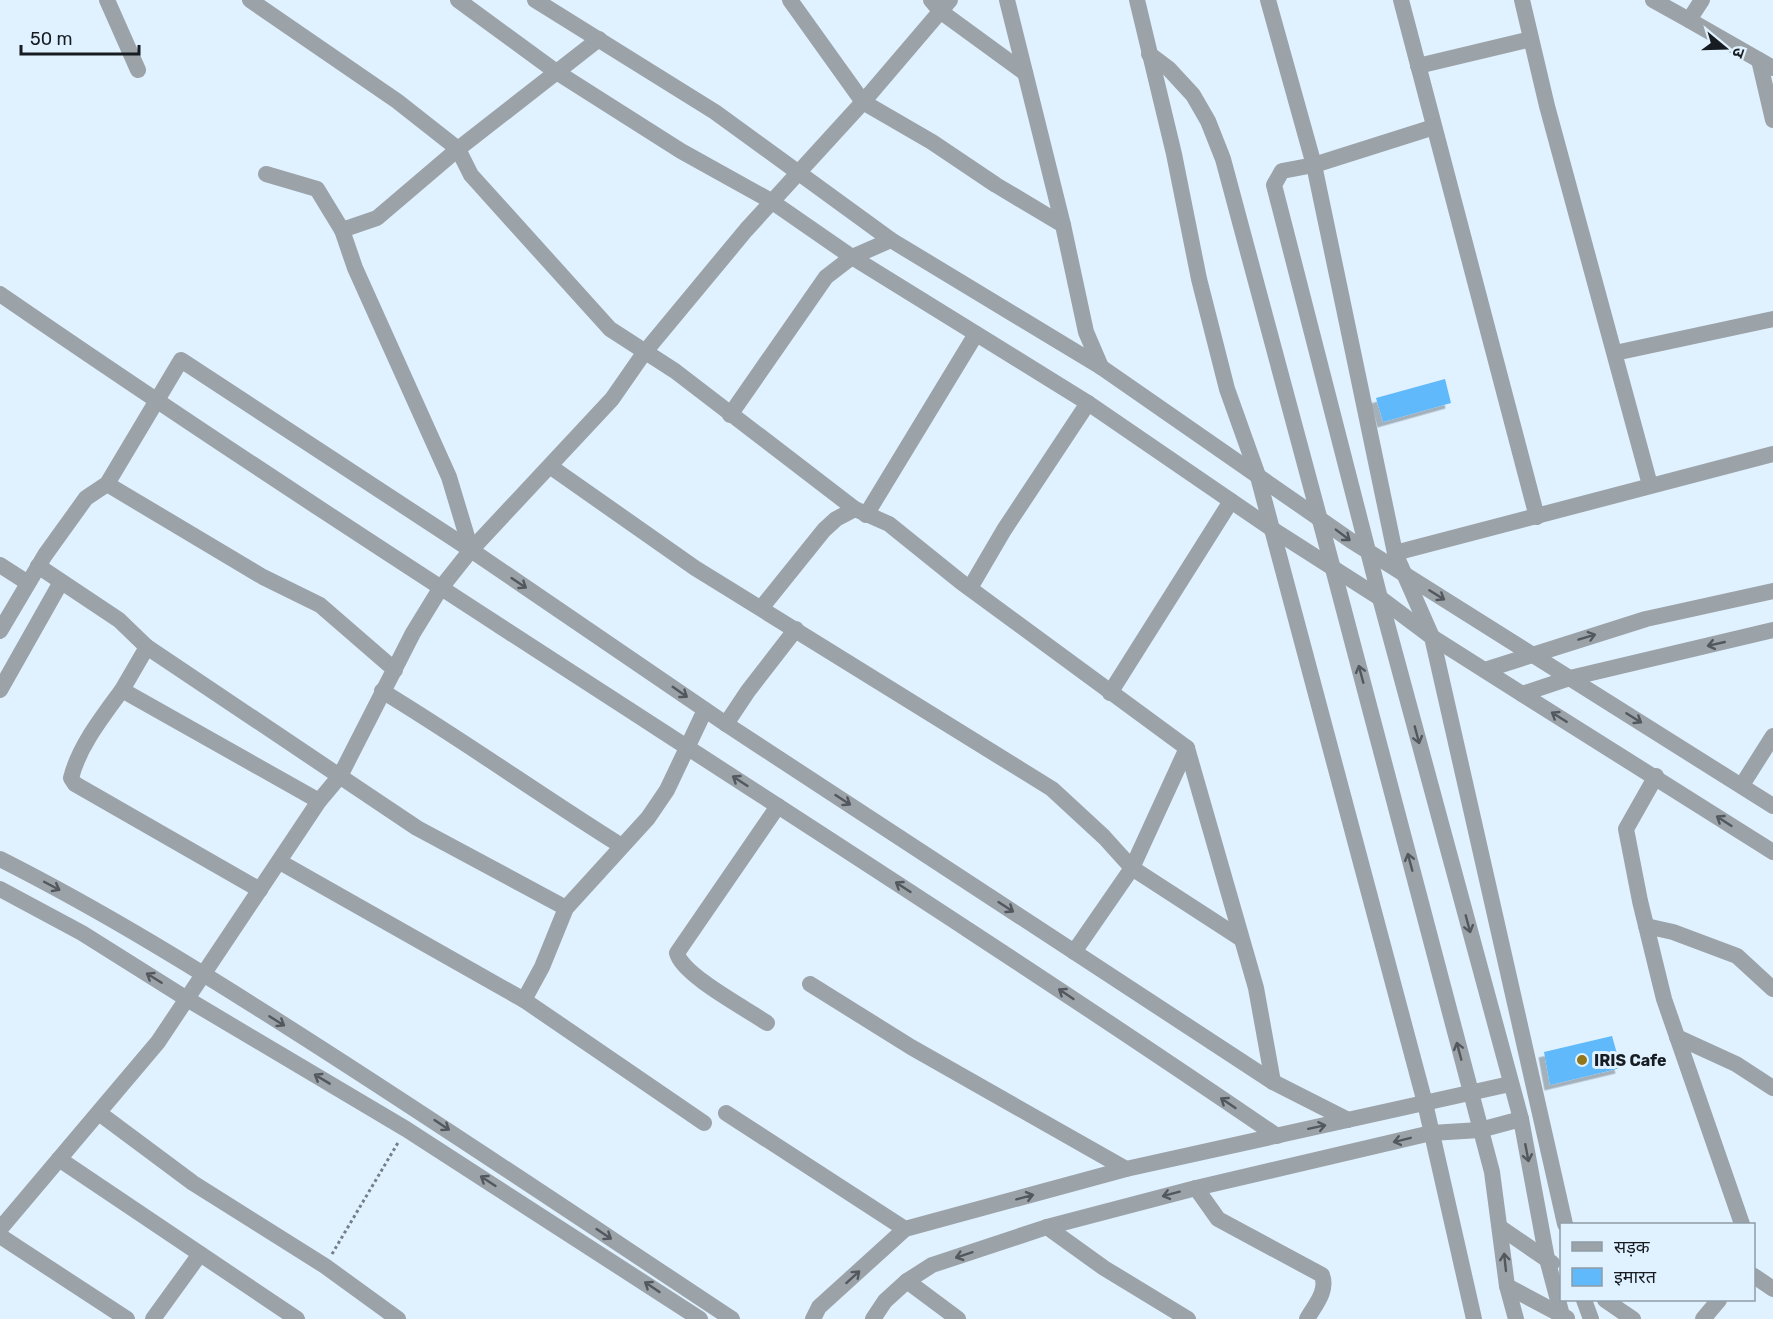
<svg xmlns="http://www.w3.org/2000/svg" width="1773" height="1319" font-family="Rubik,'Noto Sans Devanagari',sans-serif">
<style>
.building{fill:#60b9fb;filter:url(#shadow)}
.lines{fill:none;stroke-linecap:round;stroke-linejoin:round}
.path{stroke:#747f88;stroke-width:3;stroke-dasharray:3 3;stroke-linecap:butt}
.minor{stroke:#9ba2a8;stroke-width:16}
.oneway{stroke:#52585e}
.poi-dot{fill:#91761c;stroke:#e0f1ff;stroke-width:2}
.labels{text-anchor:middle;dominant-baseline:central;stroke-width:6;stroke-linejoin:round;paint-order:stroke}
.poi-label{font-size:16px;font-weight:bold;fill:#161c21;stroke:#e0f1ff;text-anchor:start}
</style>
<defs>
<filter id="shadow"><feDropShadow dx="-5.5" dy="5.5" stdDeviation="0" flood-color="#0004"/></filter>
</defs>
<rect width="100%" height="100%" fill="#e0f1ff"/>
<g class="building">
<path d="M1445,379L1451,403L1383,422L1376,398Z"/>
<path d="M1612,1036L1621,1068L1550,1085L1544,1052Z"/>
</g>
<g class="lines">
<path class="path" d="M332,1254L399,1141"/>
<g class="minor">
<path d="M107,0L138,70"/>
<path d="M250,0L397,101L458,149L599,39"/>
<path d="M458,0L555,71L681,151L771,201L852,257L1088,403L1272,529L1380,598L1432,637L1522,694L1570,678L1773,630"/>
<path d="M535,0L715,112L891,240L1101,367L1350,540L1773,806"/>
<path d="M790,0L863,102L932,142L996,185L1063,225L1086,332L1101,367"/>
<path d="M931,0L940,11L1025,73"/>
<path d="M1007,0L1063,225"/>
<path d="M1137,0L1174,154L1199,279L1227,389L1257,473L1425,1103L1474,1319"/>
<path d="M1268,0L1314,165L1395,553L1432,637L1565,1224"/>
<path d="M1401,0L1537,517"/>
<path d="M1522,0L1547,106L1650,485"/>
<path d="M1653,0L1689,20L1702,0"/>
<path d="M1689,20L1773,68"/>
<path d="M1149,54L1169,69L1193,95L1208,121L1223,159L1332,565L1492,1172L1507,1286L1516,1319"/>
<path d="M1759,60L1773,120"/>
<path d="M1418,66L1531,39"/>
<path d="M1434,127L1314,165L1282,171L1274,185L1380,598L1521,1119L1547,1259L1563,1319"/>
<path d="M266,174L317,189L342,230"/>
<path d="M0,294C420,583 855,848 1277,1136"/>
<path d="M1615,353L1773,319"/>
<path d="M730,415L826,277L852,257L891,240"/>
<path d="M551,467L695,568L1052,789L1104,837L1132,868L1240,938"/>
<path d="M107,484L263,577L320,605L395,670"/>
<path d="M866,515L976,334"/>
<path d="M471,550L449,477L355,268L342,230L377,218L458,149L471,175L610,329L675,371L855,509L889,524L961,582L1187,748L1256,988L1273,1082"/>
<path d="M1395,553L1773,454"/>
<path d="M0,565L28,583"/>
<path d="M38,566L119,620L147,647L417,828L566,908"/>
<path d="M970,588L1004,530L1088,403"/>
<path d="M762,607L824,530L836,519L855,509"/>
<path d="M0,631L45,555L86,498L107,484L181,360L471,550L726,724L1273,1082L1348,1120"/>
<path d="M1485,670L1646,619L1773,591"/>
<path d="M0,690L61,582"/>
<path d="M122,690L147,647"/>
<path d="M382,691C463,740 540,795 620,845"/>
<path d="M1110,693L1231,501"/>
<path d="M1522,694L1773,852"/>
<path d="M726,724L748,691L796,629"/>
<path d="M1656,776L1626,829L1640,901L1664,999L1742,1224"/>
<path d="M1742,785L1773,736"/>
<path d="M0,859C103,911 200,971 297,1033C443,1126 587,1223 732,1319"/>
<path d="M280,862L524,1000L542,967L566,908L648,818L667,790L705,710"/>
<path d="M0,889L82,933L187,999L406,1129L700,1319"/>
<path d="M260,890L75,784L71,778C79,746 103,716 122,690L319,801"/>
<path d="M1646,926L1673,932L1737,956L1773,989"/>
<path d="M1074,952L1132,868L1187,748"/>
<path d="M810,984L911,1047L1126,1169"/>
<path d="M524,1000L704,1123"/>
<path d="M767,1023C747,1009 682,975 677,953L778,806"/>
<path d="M1677,1037L1736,1064L1773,1088"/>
<path d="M99,1113L193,1183L325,1266L398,1319"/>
<path d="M726,1113L905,1229"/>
<path d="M59,1159L297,1319"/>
<path d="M1196,1188L1218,1219L1322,1275C1328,1291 1315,1305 1307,1319"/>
<path d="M1047,1227L1104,1268L1188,1319"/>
<path d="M1501,1228L1552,1263"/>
<path d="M0,1229L158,1042L319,801L340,776L413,633L440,589L471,550L612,399L644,353L746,230L863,102L950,0"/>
<path d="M0,1236L127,1319"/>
<path d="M1754,1276L1773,1289"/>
<path d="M907,1281L958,1319"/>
<path d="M1507,1286L1567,1318"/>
<path d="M1584,1300L1591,1319"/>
<path d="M1605,1300L1633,1319"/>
<path d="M153,1319L200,1254"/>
<path d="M813,1319L819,1307L905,1229L1126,1169L1510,1084"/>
<path d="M873,1319L885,1301L907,1281L932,1265L1047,1227L1196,1188L1431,1133L1480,1130L1521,1119"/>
<path d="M1703,1319L1719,1300"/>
</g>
</g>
<defs><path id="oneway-shaft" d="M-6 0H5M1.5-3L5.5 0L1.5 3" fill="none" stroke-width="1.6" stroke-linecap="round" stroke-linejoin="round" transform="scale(1.5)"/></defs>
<g class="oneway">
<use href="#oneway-shaft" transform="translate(1343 535) rotate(37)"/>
<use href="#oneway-shaft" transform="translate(519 583) rotate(34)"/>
<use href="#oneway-shaft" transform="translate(1437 595) rotate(32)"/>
<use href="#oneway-shaft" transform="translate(1587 637) rotate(-17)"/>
<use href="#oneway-shaft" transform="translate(1716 644) rotate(167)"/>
<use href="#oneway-shaft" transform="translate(1361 674) rotate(-105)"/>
<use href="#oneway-shaft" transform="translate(680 692) rotate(35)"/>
<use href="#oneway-shaft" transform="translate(1559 717) rotate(-148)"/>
<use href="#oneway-shaft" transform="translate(1634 718) rotate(32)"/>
<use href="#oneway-shaft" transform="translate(1417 735) rotate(75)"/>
<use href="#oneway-shaft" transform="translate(740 781) rotate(-147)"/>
<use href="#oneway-shaft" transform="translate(843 800) rotate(33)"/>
<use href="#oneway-shaft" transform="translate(1724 821) rotate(-147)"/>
<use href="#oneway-shaft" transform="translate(1410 862) rotate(-105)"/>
<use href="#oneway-shaft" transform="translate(52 886) rotate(28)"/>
<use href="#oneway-shaft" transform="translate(903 887) rotate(-147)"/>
<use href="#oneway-shaft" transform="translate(1006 907) rotate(33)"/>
<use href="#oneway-shaft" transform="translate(1468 924) rotate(75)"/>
<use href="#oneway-shaft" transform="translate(154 978) rotate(-148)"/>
<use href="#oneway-shaft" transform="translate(1066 994) rotate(-146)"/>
<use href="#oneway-shaft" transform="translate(277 1021) rotate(32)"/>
<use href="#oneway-shaft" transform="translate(1459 1051) rotate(-105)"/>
<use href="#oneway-shaft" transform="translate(322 1079) rotate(-149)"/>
<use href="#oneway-shaft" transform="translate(1228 1103) rotate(-146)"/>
<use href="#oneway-shaft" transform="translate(442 1125) rotate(34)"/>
<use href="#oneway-shaft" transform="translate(1317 1127) rotate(-12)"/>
<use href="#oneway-shaft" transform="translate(1402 1140) rotate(166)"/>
<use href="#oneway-shaft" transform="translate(1527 1153) rotate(79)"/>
<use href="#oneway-shaft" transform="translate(488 1181) rotate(-147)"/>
<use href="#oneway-shaft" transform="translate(1171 1194) rotate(165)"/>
<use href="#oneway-shaft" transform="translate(1025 1197) rotate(-15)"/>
<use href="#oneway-shaft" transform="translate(604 1234) rotate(34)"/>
<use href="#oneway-shaft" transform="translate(964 1255) rotate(162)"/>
<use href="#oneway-shaft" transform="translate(1505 1262) rotate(-96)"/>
<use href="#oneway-shaft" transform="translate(853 1277) rotate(-42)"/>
<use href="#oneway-shaft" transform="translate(652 1287) rotate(-146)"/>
</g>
<circle class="poi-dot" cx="1582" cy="1060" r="6"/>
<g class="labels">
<g class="poi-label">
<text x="1594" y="1060">IRIS Cafe</text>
</g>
</g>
<rect x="1560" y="1223" width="195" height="78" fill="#e0f1ff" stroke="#8f9ca6" stroke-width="1.5"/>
<rect x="1572" y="1242" width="30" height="9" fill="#9ba2a8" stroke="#8f9ca6" stroke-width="1.5"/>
<text x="1614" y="1253" font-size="18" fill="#161c21">सड़क</text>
<rect x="1572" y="1268" width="30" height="18" fill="#60b9fb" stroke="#8f9ca6" stroke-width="1.5"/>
<text x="1614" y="1283" font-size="18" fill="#161c21">इमारत</text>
<g transform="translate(1725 48) rotate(109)" stroke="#e0f1ff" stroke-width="4.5" paint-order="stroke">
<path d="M0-4.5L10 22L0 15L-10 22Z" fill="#161c21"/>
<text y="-9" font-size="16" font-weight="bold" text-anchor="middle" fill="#161c21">उ</text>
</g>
<path d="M21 45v9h118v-9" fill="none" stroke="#161c21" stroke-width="3"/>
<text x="30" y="45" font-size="18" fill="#161c21" stroke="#e0f1ff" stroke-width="4.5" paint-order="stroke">50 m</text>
</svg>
